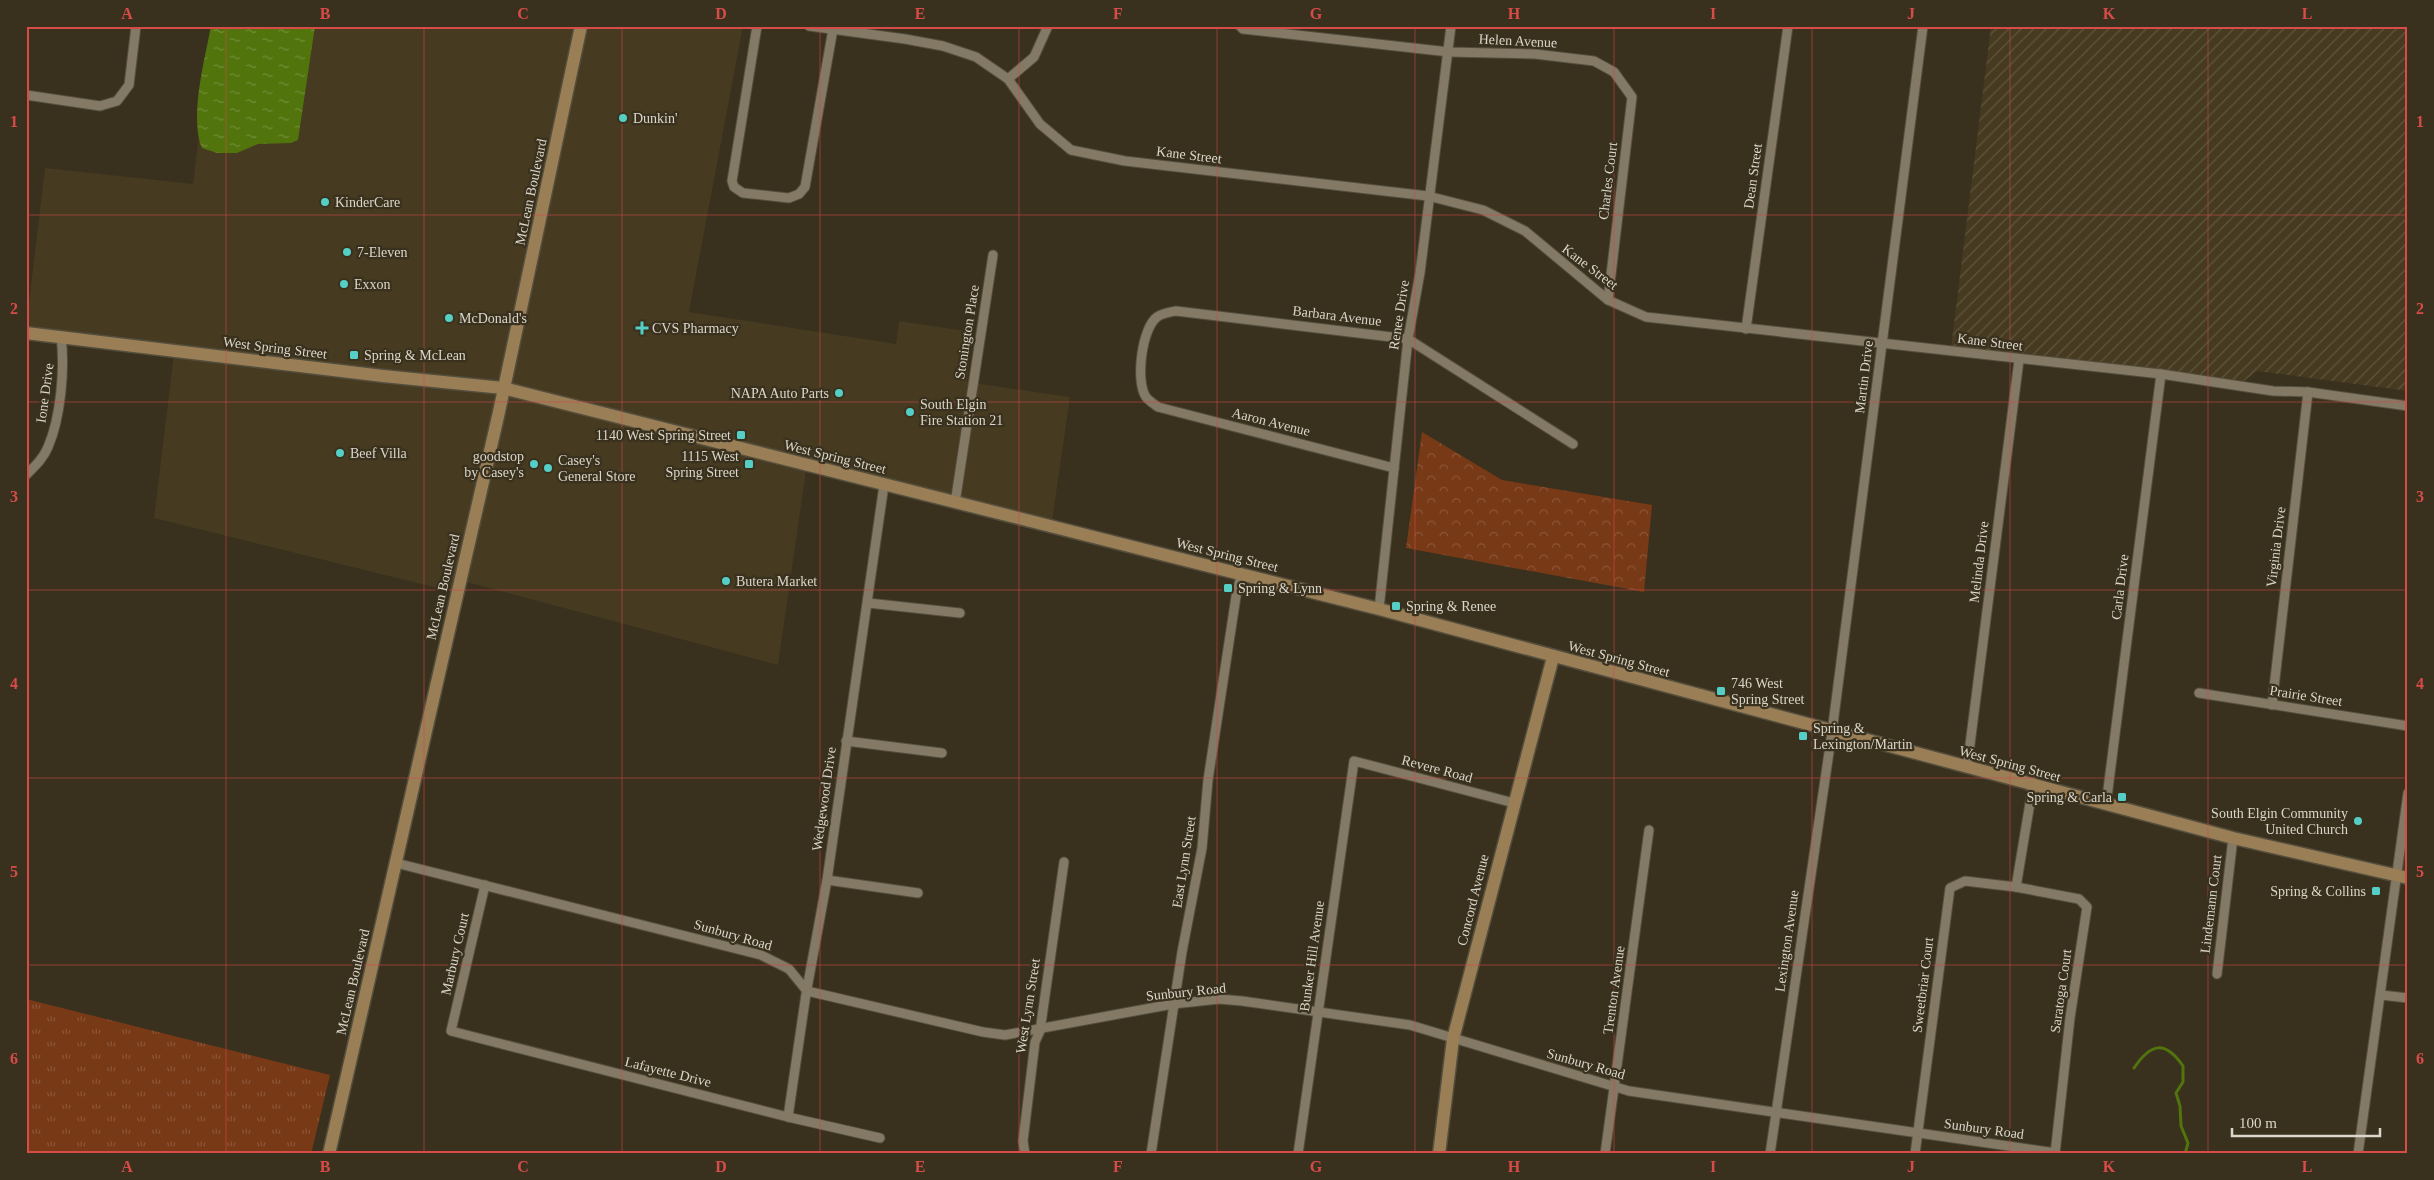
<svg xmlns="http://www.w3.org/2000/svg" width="2434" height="1180" font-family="'Times New Roman',serif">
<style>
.built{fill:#463a20}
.industrial{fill:url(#industrial-furrows)}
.grass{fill:url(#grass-tufts)}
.park{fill:url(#park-crowns)}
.water{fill:url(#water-ripples)}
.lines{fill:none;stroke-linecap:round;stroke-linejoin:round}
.stream{stroke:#52740c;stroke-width:3}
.street-casing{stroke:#544e3d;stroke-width:11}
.secondary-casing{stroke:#544e3d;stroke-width:15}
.street{stroke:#837964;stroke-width:9}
.secondary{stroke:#9a7e56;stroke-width:12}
.grid{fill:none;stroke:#d74b48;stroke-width:1;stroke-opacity:0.55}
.poi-dot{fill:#55cec5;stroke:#39311e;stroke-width:2}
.labels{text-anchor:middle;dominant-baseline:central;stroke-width:4.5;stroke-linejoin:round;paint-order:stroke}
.street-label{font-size:14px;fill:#dbd6ca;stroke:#39311e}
.poi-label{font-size:14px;fill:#dbd6ca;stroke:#39311e;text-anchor:start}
.neatline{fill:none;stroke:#d74b48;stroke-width:2}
.grid-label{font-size:16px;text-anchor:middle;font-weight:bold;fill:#d74b48}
</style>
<defs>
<pattern id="industrial-furrows" width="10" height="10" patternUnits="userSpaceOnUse" patternTransform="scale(1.25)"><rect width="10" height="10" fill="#463a20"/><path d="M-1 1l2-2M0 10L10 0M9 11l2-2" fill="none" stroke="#60563f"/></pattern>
<pattern id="grass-tufts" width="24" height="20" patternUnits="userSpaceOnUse" patternTransform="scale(1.25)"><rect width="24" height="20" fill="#783917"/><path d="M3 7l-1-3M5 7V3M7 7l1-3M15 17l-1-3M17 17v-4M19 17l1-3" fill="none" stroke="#8b5537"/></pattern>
<pattern id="park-crowns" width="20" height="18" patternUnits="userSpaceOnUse" patternTransform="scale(1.25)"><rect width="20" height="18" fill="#783917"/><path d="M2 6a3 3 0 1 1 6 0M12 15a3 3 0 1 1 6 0" fill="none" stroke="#8b5537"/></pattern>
<pattern id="water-ripples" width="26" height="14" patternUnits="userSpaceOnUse" patternTransform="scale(1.25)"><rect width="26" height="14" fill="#52740c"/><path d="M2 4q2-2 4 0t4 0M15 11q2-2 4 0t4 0" fill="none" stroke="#728d39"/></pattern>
</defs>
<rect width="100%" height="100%" fill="#39311e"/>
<g class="built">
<path d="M212,26H576L500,384L26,328L45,168L193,184Z"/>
<path d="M584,26H743L689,312L896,344L899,321L972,332L967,382L1070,397L1052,521L508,386Z"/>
<path d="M174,354L498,393L454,592L154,518Z"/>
<path d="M508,395L806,471L778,665L467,582Z"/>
<path d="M2408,812V875L2399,874Z"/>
</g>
<path class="industrial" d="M1991,26H2408V391L2257,371L2240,384L1951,348Z"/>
<path class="grass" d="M26,999L330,1075L311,1154H26Z"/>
<path class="park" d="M1422,432L1502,480L1652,505L1644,592L1406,548Z"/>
<path class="water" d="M211,26H315L298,140L291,143L258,144L237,153H217L202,148C189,118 205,58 211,26Z"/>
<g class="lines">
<path class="stream" d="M2134,1068C2151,1043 2165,1040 2183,1066V1082L2176,1093L2180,1106L2181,1126L2188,1143L2185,1154"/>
<defs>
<g id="street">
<path d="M757,26L732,181L734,187L743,193L789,198L799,194L805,187L833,29"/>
<path d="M809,26L905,39L943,46L976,57L1008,79L1040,124L1071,150L1125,161L1428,196L1483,210L1525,231L1608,300L1646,317L2161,374L2273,391L2308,392L2408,406"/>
<path d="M1240,26L1243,29L1449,52L1535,54L1594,61L1614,72L1632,97L1608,300"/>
<path d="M1008,79L1034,57L1048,26"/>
<path d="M26,95L100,106L117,101L129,85L136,26"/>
<path d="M1746,329L1788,26"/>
<path d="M1394,468L1158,407C1154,404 1149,401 1146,397C1135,381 1142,328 1157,317C1163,313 1170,312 1176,311L1408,339L1573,444"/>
<path d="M26,475C35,466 43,459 48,447C61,417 65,368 61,336"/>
<path d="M955,503L993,255"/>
<path d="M868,603L960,613"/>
<path d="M1379,609L1408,339L1420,273L1451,26"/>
<path d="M2199,693L2408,726"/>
<path d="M2272,705L2308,392"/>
<path d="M846,741L942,753"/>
<path d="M1967,768L2019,360"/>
<path d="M2106,805L2161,374"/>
<path d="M396,863L761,955L789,969L807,991L983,1032L1005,1035L1173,1004L1219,999L1242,1001L1410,1025L1629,1091L2056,1153"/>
<path d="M827,880L918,893"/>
<path d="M485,885L451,1031L788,1117L880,1138"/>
<path d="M2016,887L2033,785"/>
<path d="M2217,974L2233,838"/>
<path d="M2381,995L2408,998"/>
<path d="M788,1117L806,994L827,880L884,485"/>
<path d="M1025,1154L1023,1141L1035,1042L1040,1031L1064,862"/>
<path d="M1151,1154L1182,952L1202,848L1208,780L1237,590L1242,574"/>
<path d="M1298,1154L1354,761L1514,803"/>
<path d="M1605,1154L1649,830"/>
<path d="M1770,1154L1832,732L1923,26"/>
<path d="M1915,1154L1950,888L1965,881L2016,887L2079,899L2087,907L2070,1018L2055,1154"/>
<path d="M2358,1154L2408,793"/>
</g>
<g id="secondary">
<path d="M26,333L383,376L503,388L1379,609L2233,838L2408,878"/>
<path d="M329,1154L499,412L581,26"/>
<path d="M1439,1154L1453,1039L1553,657"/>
</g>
</defs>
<use href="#street" class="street-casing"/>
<use href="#secondary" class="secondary-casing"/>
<use href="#street" class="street"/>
<use href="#secondary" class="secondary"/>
</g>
<path class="grid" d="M226,26V1154M424,26V1154M622,26V1154M820,26V1154M1019,26V1154M1217,26V1154M1415,26V1154M1614,26V1154M1812,26V1154M2010,26V1154M2208,26V1154M26,215H2408M26,402H2408M26,590H2408M26,778H2408M26,965H2408"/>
<g class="poi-dot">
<circle cx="623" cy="118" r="5"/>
<circle cx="325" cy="202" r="5"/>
<circle cx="347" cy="252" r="5"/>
<circle cx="344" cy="284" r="5"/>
<circle cx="449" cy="318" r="5"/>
<path d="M639.5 320.5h5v5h5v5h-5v5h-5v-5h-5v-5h5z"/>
<rect x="349" y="350" width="10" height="10" rx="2.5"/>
<circle cx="839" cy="393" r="5"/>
<circle cx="910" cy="412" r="5"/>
<rect x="736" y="430" width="10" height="10" rx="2.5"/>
<circle cx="340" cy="453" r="5"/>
<circle cx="534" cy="464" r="5"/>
<rect x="744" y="459" width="10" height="10" rx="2.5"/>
<circle cx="548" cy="468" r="5"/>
<circle cx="726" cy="581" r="5"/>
<rect x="1223" y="583" width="10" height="10" rx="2.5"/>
<rect x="1391" y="601" width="10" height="10" rx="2.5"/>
<rect x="1716" y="686" width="10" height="10" rx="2.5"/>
<rect x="1798" y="731" width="10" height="10" rx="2.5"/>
<rect x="2117" y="792" width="10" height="10" rx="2.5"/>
<circle cx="2358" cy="821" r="5"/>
<rect x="2371" y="886" width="10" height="10" rx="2.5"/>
</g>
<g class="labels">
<g class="street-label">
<text transform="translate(1518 41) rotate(3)">Helen Avenue</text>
<text transform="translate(1189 155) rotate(7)">Kane Street</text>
<text transform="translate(1753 176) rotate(-82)">Dean Street</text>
<text transform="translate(1608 181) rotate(-83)">Charles Court</text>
<text transform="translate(531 192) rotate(-78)">McLean Boulevard</text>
<text transform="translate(1590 267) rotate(37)">Kane Street</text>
<text transform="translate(1399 315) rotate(-81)">Renee Drive</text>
<text transform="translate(1337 316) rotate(7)">Barbara Avenue</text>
<text transform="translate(967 332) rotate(-81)">Stonington Place</text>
<text transform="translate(1990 342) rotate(7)">Kane Street</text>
<text transform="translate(275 348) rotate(7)">West Spring Street</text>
<text transform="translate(1864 377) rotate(-83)">Martin Drive</text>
<text transform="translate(45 393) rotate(-82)">Ione Drive</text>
<text transform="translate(1271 422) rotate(14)">Aaron Avenue</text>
<text transform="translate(835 457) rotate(14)">West Spring Street</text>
<text transform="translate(2276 547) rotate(-83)">Virginia Drive</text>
<text transform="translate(1227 555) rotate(14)">West Spring Street</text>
<text transform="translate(1979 562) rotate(-83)">Melinda Drive</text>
<text transform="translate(443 587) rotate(-77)">McLean Boulevard</text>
<text transform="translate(2120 587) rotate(-83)">Carla Drive</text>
<text transform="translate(1619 659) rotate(15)">West Spring Street</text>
<text transform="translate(2306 696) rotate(9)">Prairie Street</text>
<text transform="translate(2010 764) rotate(15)">West Spring Street</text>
<text transform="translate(1437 769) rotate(15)">Revere Road</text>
<text transform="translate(824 799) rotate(-82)">Wedgewood Drive</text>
<text transform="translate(1184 862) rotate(-81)">East Lynn Street</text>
<text transform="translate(1473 900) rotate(-76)">Concord Avenue</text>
<text transform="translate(2211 904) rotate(-83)">Lindemann Court</text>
<text transform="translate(733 935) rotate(16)">Sunbury Road</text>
<text transform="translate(1787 941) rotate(-82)">Lexington Avenue</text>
<text transform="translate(455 954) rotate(-77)">Marbury Court</text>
<text transform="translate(1312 956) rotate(-82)">Bunker Hill Avenue</text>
<text transform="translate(353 982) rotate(-77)">McLean Boulevard</text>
<text transform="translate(1923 985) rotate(-83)">Sweetbriar Court</text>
<text transform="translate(1614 990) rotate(-82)">Trenton Avenue</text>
<text transform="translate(2061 991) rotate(-82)">Saratoga Court</text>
<text transform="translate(1186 992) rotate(-6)">Sunbury Road</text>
<text transform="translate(1028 1006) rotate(-81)">West Lynn Street</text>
<text transform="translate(1586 1064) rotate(16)">Sunbury Road</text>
<text transform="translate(668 1072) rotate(14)">Lafayette Drive</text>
<text transform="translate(1984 1129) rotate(8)">Sunbury Road</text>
</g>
<g class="poi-label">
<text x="633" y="118">Dunkin'</text>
<text x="335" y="202">KinderCare</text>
<text x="357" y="252">7-Eleven</text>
<text x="354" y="284">Exxon</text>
<text x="459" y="318">McDonald's</text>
<text x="652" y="328">CVS Pharmacy</text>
<text x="364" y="355">Spring &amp; McLean</text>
<text x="829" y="393" text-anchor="end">NAPA Auto Parts</text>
<text x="920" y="404">South Elgin<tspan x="920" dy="16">Fire Station 21</tspan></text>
<text x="731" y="435" text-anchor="end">1140 West Spring Street</text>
<text x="350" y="453">Beef Villa</text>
<text x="524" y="456" text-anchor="end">goodstop<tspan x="524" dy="16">by Casey's</tspan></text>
<text x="739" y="456" text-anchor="end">1115 West<tspan x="739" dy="16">Spring Street</tspan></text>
<text x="558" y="460">Casey's<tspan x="558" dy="16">General Store</tspan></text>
<text x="736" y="581">Butera Market</text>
<text x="1238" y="588">Spring &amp; Lynn</text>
<text x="1406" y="606">Spring &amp; Renee</text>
<text x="1731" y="683">746 West<tspan x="1731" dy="16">Spring Street</tspan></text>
<text x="1813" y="728">Spring &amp;<tspan x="1813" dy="16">Lexington/Martin</tspan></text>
<text x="2112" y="797" text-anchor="end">Spring &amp; Carla</text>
<text x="2348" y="813" text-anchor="end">South Elgin Community<tspan x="2348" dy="16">United Church</tspan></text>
<text x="2366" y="891" text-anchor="end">Spring &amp; Collins</text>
</g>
</g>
<rect width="2434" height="1180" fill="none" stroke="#39311e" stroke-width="55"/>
<path d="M2232 1128v8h148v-8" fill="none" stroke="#dbd6ca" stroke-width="2.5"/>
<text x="2239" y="1128" font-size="15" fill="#dbd6ca" stroke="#39311e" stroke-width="4" paint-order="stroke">100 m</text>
<rect x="28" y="28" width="2378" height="1124" class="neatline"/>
<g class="grid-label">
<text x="127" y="19">A</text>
<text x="325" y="19">B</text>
<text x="523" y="19">C</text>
<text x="721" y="19">D</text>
<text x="920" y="19">E</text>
<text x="1118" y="19">F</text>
<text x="1316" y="19">G</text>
<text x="1514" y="19">H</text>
<text x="1713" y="19">I</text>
<text x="1911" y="19">J</text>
<text x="2109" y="19">K</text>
<text x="2307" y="19">L</text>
<text x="14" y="127">1</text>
<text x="2420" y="127">1</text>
<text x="14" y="314">2</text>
<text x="2420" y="314">2</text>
<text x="14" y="502">3</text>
<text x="2420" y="502">3</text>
<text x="14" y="689">4</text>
<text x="2420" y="689">4</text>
<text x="14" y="877">5</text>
<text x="2420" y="877">5</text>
<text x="14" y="1064">6</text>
<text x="2420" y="1064">6</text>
<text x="127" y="1172">A</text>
<text x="325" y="1172">B</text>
<text x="523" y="1172">C</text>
<text x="721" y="1172">D</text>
<text x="920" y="1172">E</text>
<text x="1118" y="1172">F</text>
<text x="1316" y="1172">G</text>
<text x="1514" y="1172">H</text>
<text x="1713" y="1172">I</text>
<text x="1911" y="1172">J</text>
<text x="2109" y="1172">K</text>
<text x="2307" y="1172">L</text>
</g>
</svg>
